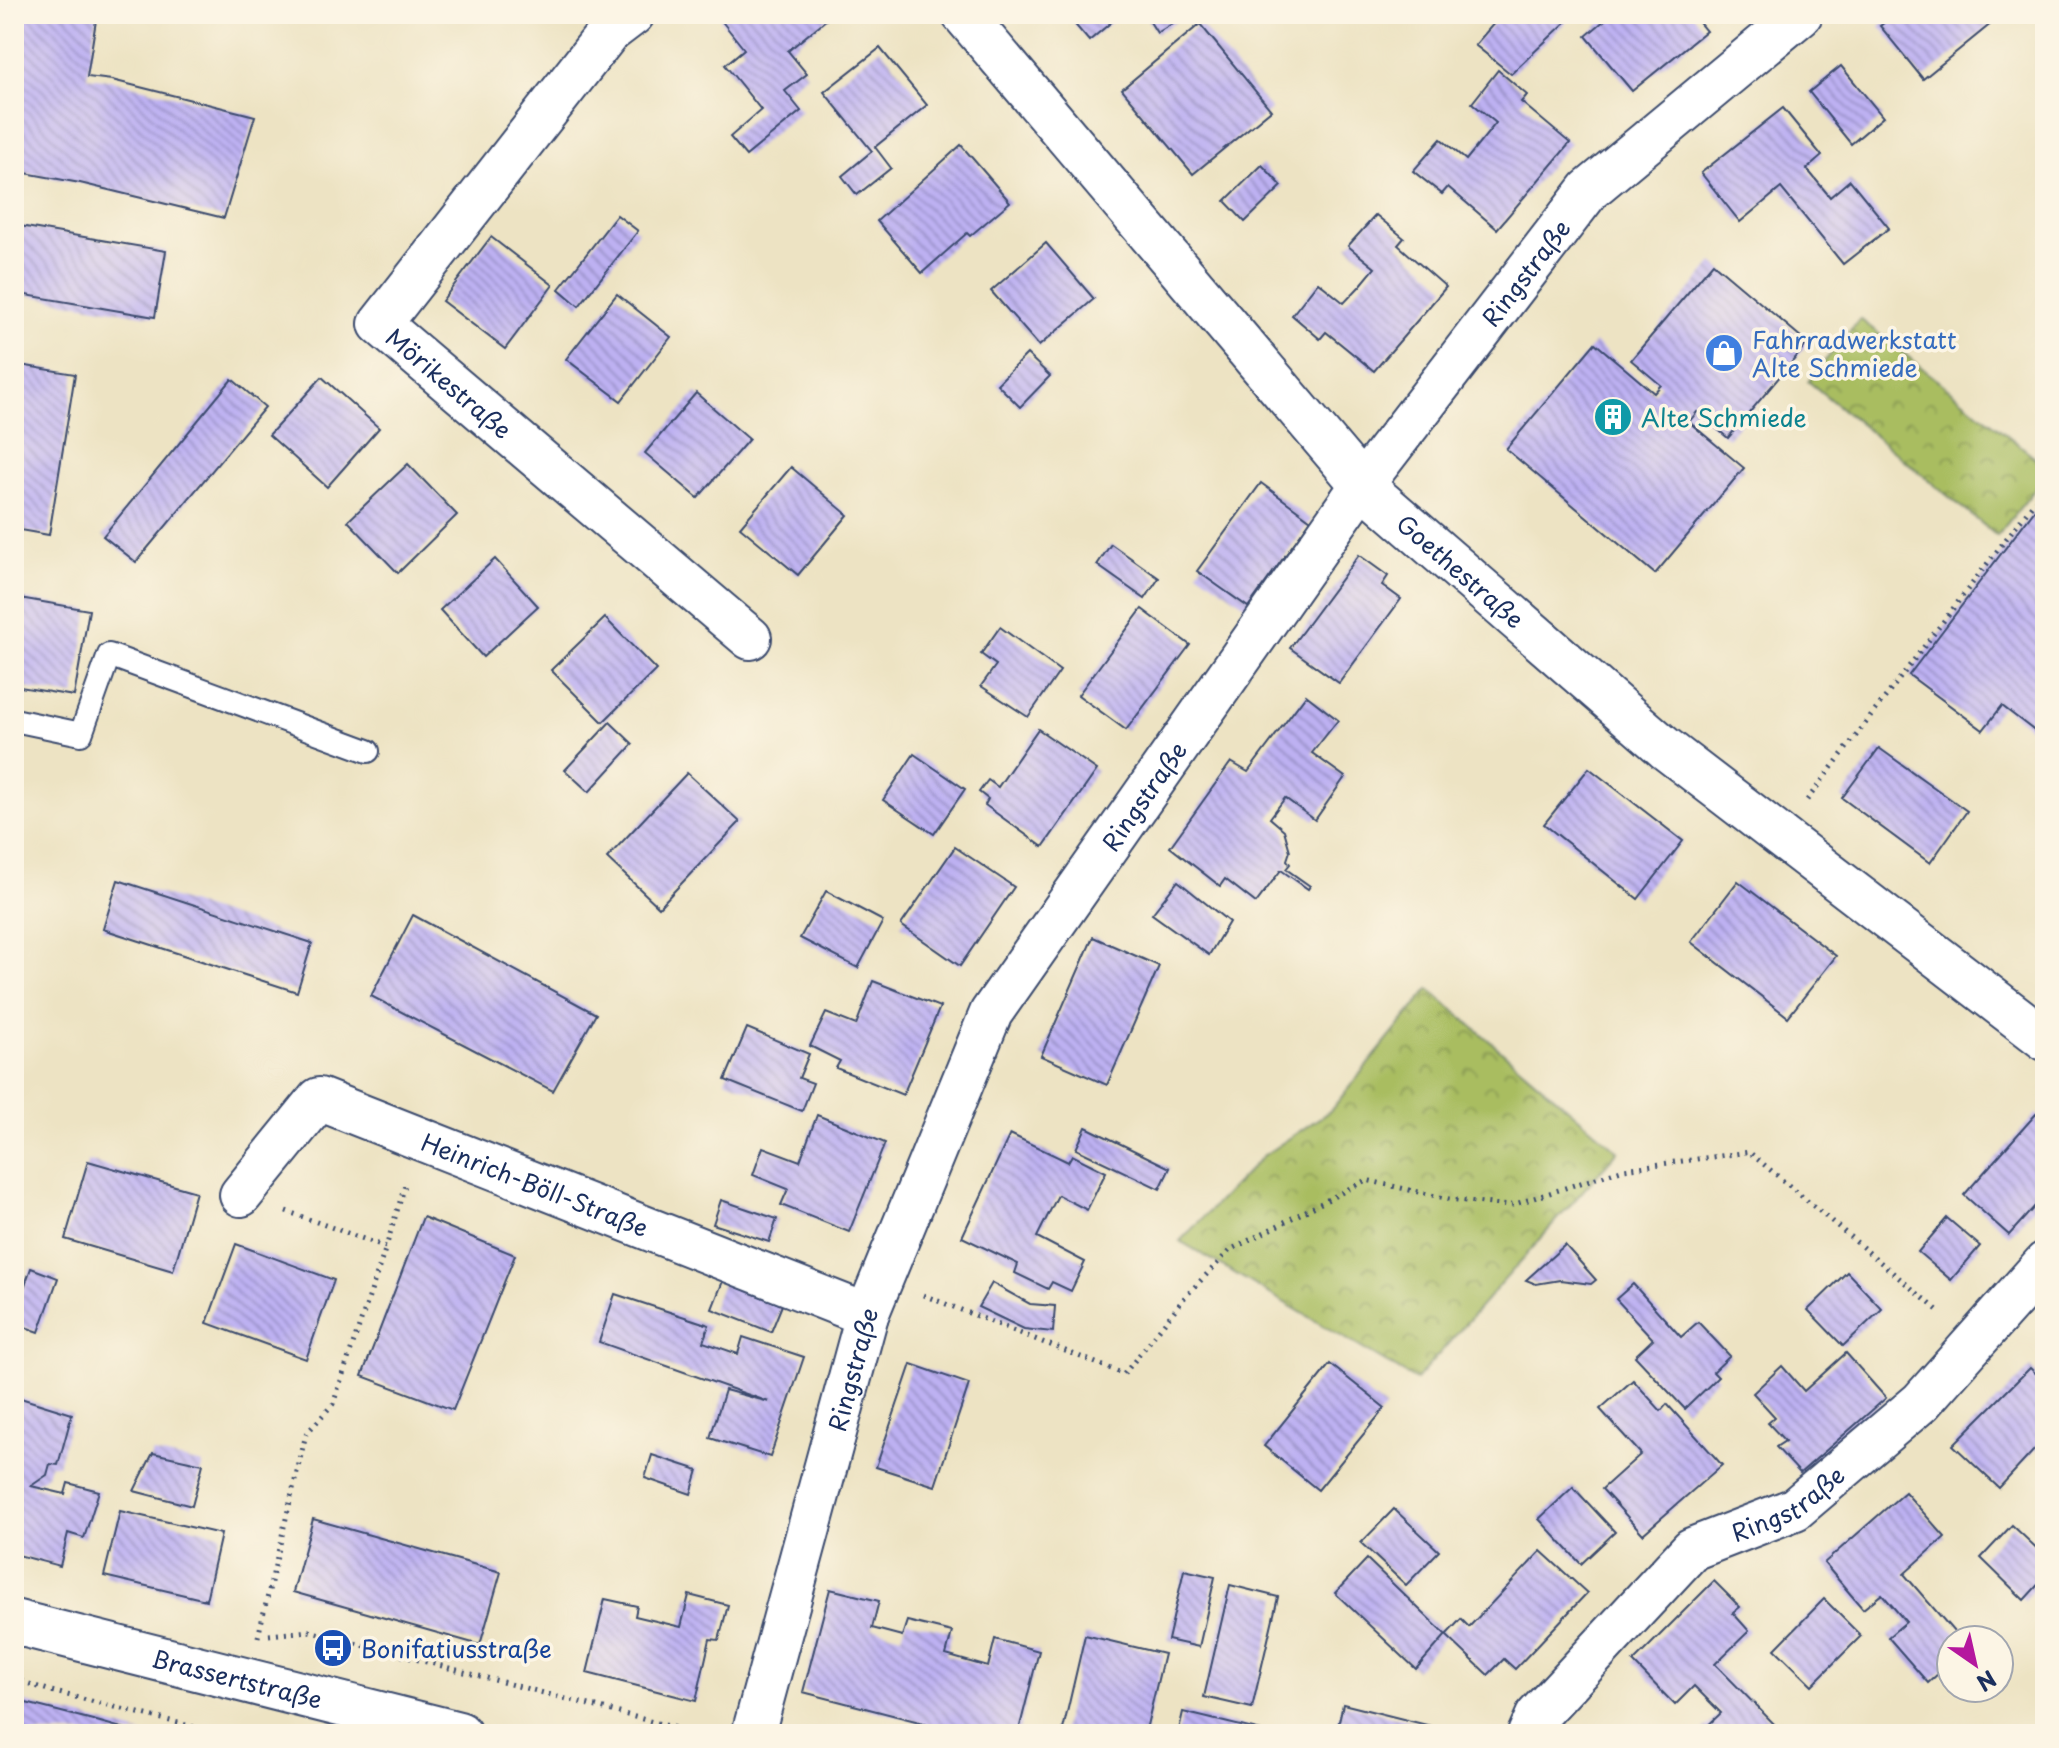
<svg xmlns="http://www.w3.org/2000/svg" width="2059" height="1748" font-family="'Playpen Sans',sans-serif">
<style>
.park{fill:url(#park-crowns);stroke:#627660;stroke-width:2}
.building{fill:url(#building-back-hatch)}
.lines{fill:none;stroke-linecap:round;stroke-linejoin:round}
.lane-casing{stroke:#3a4a6d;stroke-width:26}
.street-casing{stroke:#3a4a6d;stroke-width:46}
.secondary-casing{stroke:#3a4a6d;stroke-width:48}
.path{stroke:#3a4a6d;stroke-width:5;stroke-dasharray:2 6;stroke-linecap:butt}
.lane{stroke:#fff;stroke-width:22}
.street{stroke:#fff;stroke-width:42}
.secondary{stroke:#fff;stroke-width:44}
.labels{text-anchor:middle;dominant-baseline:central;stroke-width:7;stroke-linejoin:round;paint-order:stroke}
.street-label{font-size:24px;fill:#1b2f5e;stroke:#fcf5e5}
.shop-label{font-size:24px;fill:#366cbe;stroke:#fcf5e5;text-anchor:start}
.culture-label{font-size:24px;fill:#0d838f;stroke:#fcf5e5;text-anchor:start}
.transit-label{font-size:24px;fill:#164399;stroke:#fcf5e5;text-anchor:start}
</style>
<defs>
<pattern id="park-crowns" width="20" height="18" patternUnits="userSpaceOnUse" patternTransform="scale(2)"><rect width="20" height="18" fill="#a9bd61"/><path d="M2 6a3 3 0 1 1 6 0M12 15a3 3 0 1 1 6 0" fill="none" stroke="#899a53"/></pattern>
<pattern id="building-back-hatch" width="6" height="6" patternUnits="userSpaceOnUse" patternTransform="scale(2)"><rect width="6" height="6" fill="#bdb1f2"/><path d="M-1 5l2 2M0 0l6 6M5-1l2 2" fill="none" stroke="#9990c7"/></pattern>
</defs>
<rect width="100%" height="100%" fill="#fcf5e5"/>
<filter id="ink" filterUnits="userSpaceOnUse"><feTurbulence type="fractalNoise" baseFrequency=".0125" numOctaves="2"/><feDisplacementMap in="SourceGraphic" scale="16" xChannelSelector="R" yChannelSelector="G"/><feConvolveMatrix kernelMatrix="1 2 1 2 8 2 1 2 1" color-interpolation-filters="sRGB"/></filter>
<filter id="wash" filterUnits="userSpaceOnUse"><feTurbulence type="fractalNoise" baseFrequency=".006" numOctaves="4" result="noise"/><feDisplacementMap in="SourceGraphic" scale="32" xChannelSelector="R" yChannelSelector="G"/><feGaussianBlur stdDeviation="1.8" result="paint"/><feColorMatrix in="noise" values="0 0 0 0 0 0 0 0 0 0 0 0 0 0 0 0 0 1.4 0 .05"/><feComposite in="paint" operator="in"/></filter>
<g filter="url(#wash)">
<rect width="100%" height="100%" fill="#ede3c3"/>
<g class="park">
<path d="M1860,319L2045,465V477L1997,536L1808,381Z"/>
<path d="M1429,989L1618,1151L1416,1380L1180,1241L1263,1156L1331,1110Z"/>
</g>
<g id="blocks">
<g class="building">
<path d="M14,14H97L87,77L112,80L255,116L224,218L80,183L14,171Z"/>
<path d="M726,14H833L788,51L807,74L785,91L801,111L746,156L730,137L761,110L725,65L744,49L720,19Z"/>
<path d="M1066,14H1121L1089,41Z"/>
<path d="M1145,14H1188L1157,33Z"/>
<path d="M1502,14H1561L1567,21L1511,74L1475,45Z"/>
<path d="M1612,14H1692L1706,31L1632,91L1586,36Z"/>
<path d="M1895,14H2003L1923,79L1880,26Z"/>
<path d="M1200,24L1271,110L1193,174L1122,89Z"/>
<path d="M880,48L927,105L875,147L891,168L857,195L842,176L872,151L824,92Z"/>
<path d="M1841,66L1883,117L1851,144L1809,92Z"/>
<path d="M1498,70L1527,95L1521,102L1570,143L1497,229L1448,187L1442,194L1413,171L1441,139L1466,160L1496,123L1472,103Z"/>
<path d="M1783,108L1822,156L1807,169L1830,197L1850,180L1889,228L1843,264L1781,188L1740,222L1701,173Z"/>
<path d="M961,145L1010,202L970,236L967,233L922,273L877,221Z"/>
<path d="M1262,165L1282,186L1245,222L1225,201Z"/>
<path d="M617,215L638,231L579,306L559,289Z"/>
<path d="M1376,215L1404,238L1398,245L1446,287L1374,371L1326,332L1320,339L1292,315L1318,282L1344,303L1360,286L1375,268L1348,246Z"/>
<path d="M14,225L166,251L155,317L14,293Z"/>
<path d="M491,237L553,285L505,349L442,301Z"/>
<path d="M1046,243L1094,299L1039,346L991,291Z"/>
<path d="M1713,263L1808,343L1728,438L1697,412L1689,422L1744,468L1655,574L1506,449L1595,343L1654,393L1661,385L1631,360Z"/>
<path d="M617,294L671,337L621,401L566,359Z"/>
<path d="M1027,354L1050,376L1020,407L997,384Z"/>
<path d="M14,364L75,374L49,535L14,529Z"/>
<path d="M322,377L379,428L327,487L269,435Z"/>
<path d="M232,379L265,407L136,562L103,536Z"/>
<path d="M696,393L749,439L698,498L645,453Z"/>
<path d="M408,464L457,515L398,573L348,521Z"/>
<path d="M791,467L848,515L798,575L740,527Z"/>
<path d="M1261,483L1311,520L1248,607L1197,571Z"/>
<path d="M2045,496V739L2002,706L1983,730L1909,675Z"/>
<path d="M1111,544L1159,578L1145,599L1097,565Z"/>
<path d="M1359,555L1388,576L1382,585L1401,599L1339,683L1290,648Z"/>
<path d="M495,559L538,606L483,657L440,610Z"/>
<path d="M14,597L89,610L74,696L14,686Z"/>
<path d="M1142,609L1190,645L1126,730L1078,695Z"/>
<path d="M605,618L656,670L603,722L551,670Z"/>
<path d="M1000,627L1060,671L1028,717L981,686L996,665L981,654Z"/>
<path d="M1306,695L1338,720L1312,753L1345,777L1315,820L1285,798L1270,818L1284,830L1290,851L1287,860L1290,864L1286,869L1310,886L1308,889L1281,870L1256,903L1225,879L1220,886L1170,847L1231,762L1248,772Z"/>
<path d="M610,722L633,744L589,792L565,770Z"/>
<path d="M1038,729L1097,770L1043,847L985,805L988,799L979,792L988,780L998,787Z"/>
<path d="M1879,748L1967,811L1930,863L1842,798Z"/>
<path d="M914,754L965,789L934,834L883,800Z"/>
<path d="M1589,768L1683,841L1638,899L1544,824Z"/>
<path d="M687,773L740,822L659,907L607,858Z"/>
<path d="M955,847L1014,887L960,966L901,925Z"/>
<path d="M118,880L312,943L297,992L103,929Z"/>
<path d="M1178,881L1229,922L1209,955L1152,914Z"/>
<path d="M1738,881L1836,956L1788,1017L1691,942Z"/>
<path d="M826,891L883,921L858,968L800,938Z"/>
<path d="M413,915L596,1014L553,1091L371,996Z"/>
<path d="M1093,937L1159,966L1107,1085L1041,1056Z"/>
<path d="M873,981L940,1007L903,1095L836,1068L840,1061L810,1046L826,1013L856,1025Z"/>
<path d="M747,1028L809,1054L799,1078L813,1083L802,1111L725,1080Z"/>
<path d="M2036,1114L2045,1122V1195L2009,1235L1964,1195Z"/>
<path d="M817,1115L885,1143L849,1232L781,1205L788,1189L753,1175L763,1147L800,1161Z"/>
<path d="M1086,1127L1170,1168L1160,1189L1076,1149Z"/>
<path d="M1010,1134L1068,1162L1072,1155L1106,1172L1087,1210L1058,1195L1037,1237L1085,1262L1071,1291L1052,1282L1048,1289L1015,1273L1018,1264L962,1237Z"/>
<path d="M88,1161L196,1192L173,1271L65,1239Z"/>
<path d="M721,1200L777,1219L769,1242L713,1224Z"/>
<path d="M423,1217L515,1255L453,1410L362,1376Z"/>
<path d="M1947,1218L1980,1246L1951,1280L1918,1252Z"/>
<path d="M236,1244L334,1280L306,1359L207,1323Z"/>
<path d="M1565,1245L1596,1280L1591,1284L1560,1280L1536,1284L1526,1280Z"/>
<path d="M31,1268L58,1278L39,1332L14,1323V1316Z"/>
<path d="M1847,1272L1882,1309L1843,1346L1808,1310Z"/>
<path d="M723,1281L782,1305L771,1332L712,1309Z"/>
<path d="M992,1283L1030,1304L1055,1306L1053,1332L1024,1329L978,1307Z"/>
<path d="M1633,1284L1681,1337L1698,1322L1730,1356L1713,1372L1718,1377L1685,1409L1635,1356L1653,1339L1616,1299Z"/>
<path d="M615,1294L709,1325L703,1342L738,1354L743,1337L804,1357L770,1457L710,1438L725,1390L769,1402L599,1342Z"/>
<path d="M1846,1353L1886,1398L1800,1473L1776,1447L1785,1441L1768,1423L1775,1417L1753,1393L1782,1366L1804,1391Z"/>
<path d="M911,1364L969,1384L935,1486L876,1467Z"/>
<path d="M1330,1364L1385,1408L1318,1490L1264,1446Z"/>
<path d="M2030,1368L2045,1382V1456L2036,1448L1999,1488L1953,1445Z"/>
<path d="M1633,1380L1661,1411L1667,1404L1722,1465L1643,1534L1602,1489L1641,1454L1600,1409Z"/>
<path d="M14,1396L72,1414L58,1465L50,1464L47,1475L31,1486L65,1494L68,1483L99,1491L84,1538L68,1533L60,1566L14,1554Z"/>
<path d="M153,1453L203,1464L192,1506L134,1491Z"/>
<path d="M652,1455L698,1470L691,1494L645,1478Z"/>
<path d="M1573,1487L1615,1532L1581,1564L1539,1519Z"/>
<path d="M1905,1492L1945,1537L1904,1574L1961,1640H1951V1662L1928,1683L1888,1637L1906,1622L1882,1594L1863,1609L1824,1563Z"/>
<path d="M1394,1509L1439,1551L1406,1585L1361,1543Z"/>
<path d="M120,1511L221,1534L206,1600L104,1576Z"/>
<path d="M313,1519L501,1572L480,1645L293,1592Z"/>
<path d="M2012,1525L2045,1556V1577L2024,1600L1981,1558Z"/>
<path d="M1541,1551L1587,1593L1515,1669L1504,1659L1488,1675L1446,1635L1461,1619L1469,1627Z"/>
<path d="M1367,1559L1446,1635L1416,1669L1335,1593Z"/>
<path d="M1184,1570L1215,1577L1199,1647L1168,1640Z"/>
<path d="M1714,1581L1740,1607L1733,1613L1749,1631L1715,1664L1784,1734H1705L1702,1731L1721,1713L1694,1686L1675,1705L1633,1662Z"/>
<path d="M1230,1585L1278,1597L1252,1708L1204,1697Z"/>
<path d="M830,1589L879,1601L872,1628L902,1636L907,1621L952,1632L946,1655L988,1667L995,1639L1039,1651L1018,1734H966L803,1692Z"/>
<path d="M689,1595L728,1605L719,1640L710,1639L696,1701L587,1673L605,1599L637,1606L635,1616L681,1627Z"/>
<path d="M1824,1599L1861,1636L1812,1685L1775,1649Z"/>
<path d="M1085,1635L1164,1654L1145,1734H1062Z"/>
<path d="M14,1700L93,1720L143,1734H14Z"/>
<path d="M1343,1704L1459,1733V1734H1336Z"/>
<path d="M1183,1712L1270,1733V1734H1178Z"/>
</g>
</g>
</g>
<g filter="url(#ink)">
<use href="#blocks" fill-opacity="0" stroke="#3a4a6d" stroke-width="2"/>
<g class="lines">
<defs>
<path id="lane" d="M14,720L81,734L109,655L368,751"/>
<g id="street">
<path id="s1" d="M633,14L608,33L380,324L750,638"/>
<path id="s2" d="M963,14L1362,485L1665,748L2045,1039"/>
<path id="s3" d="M241,1195L319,1099L867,1315"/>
<path id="s4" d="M753,1734L867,1315L991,1013L1362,485L1589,190L1801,14"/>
<path id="s5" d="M1529,1734L1537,1716L1692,1549L1795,1509L1921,1402L2045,1263"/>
</g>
<g id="secondary">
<path id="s6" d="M14,1622L459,1734"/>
</g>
</defs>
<use href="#lane" class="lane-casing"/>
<use href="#street" class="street-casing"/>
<use href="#secondary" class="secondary-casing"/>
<g class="path">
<path d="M1807,800L2045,488"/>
<path d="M286,1211L386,1247L406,1182"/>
<path d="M923,1295L1124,1374L1185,1297L1230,1250L1366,1180L1449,1199L1509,1206L1624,1169L1749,1152L1941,1313"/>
<path d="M269,1635L309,1631L699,1734"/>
<path d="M258,1637L306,1434L333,1404L386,1247"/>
<path d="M14,1679L51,1691L222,1734"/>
</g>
<use href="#lane" class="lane"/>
<use href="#street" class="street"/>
<use href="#secondary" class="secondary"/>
</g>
</g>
<defs>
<symbol id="shop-disc" viewBox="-11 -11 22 22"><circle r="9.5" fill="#3f7fe0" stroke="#fcf5e5"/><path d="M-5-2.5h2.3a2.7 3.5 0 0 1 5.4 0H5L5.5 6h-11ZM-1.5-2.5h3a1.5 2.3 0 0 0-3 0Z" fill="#fff"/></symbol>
<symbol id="building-disc" viewBox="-11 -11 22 22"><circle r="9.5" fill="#0f9aa8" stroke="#fcf5e5"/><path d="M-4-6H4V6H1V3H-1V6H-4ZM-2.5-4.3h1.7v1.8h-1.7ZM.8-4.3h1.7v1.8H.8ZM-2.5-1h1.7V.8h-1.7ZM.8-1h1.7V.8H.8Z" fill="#fff"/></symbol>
<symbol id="bus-disc" viewBox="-11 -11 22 22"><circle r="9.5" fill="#1a4fb4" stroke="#fcf5e5"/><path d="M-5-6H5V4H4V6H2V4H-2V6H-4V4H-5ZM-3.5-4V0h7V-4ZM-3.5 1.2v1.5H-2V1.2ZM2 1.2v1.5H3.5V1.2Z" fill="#fff"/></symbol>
</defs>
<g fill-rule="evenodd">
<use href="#shop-disc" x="1702" y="331" width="44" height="44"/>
<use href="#building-disc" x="1591" y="395" width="44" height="44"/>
<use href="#bus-disc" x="311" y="1626" width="44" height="44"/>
</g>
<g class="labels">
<g class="street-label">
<text stroke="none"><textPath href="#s4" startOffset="1674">Ringstraße</textPath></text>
<text stroke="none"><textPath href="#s1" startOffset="492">Mörikestraße</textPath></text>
<text stroke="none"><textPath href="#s2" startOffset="748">Goethestraße</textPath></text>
<text stroke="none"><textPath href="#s4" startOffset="1026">Ringstraße</textPath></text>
<text stroke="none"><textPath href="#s3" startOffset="356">Heinrich-Böll-Straße</textPath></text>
<text stroke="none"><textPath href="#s4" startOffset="378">Ringstraße</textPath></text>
<text stroke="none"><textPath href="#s5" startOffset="354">Ringstraße</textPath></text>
<text stroke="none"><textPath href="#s6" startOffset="230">Brassertstraße</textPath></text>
</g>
<g class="shop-label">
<text x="1752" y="339">Fahrradwerkstatt<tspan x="1752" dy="28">Alte Schmiede</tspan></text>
</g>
<g class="culture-label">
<text x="1641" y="417">Alte Schmiede</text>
</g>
<g class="transit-label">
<text x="361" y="1648">Bonifatiusstraße</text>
</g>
</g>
<rect width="2059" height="1748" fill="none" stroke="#fcf5e5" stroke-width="48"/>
<g transform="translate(1975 1664) rotate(146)"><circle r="38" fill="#fcf5e5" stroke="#a2a6af" stroke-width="2"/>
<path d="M0-6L14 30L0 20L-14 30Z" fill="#b5179e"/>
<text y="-12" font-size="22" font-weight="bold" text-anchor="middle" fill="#1b2f5e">N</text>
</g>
</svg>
